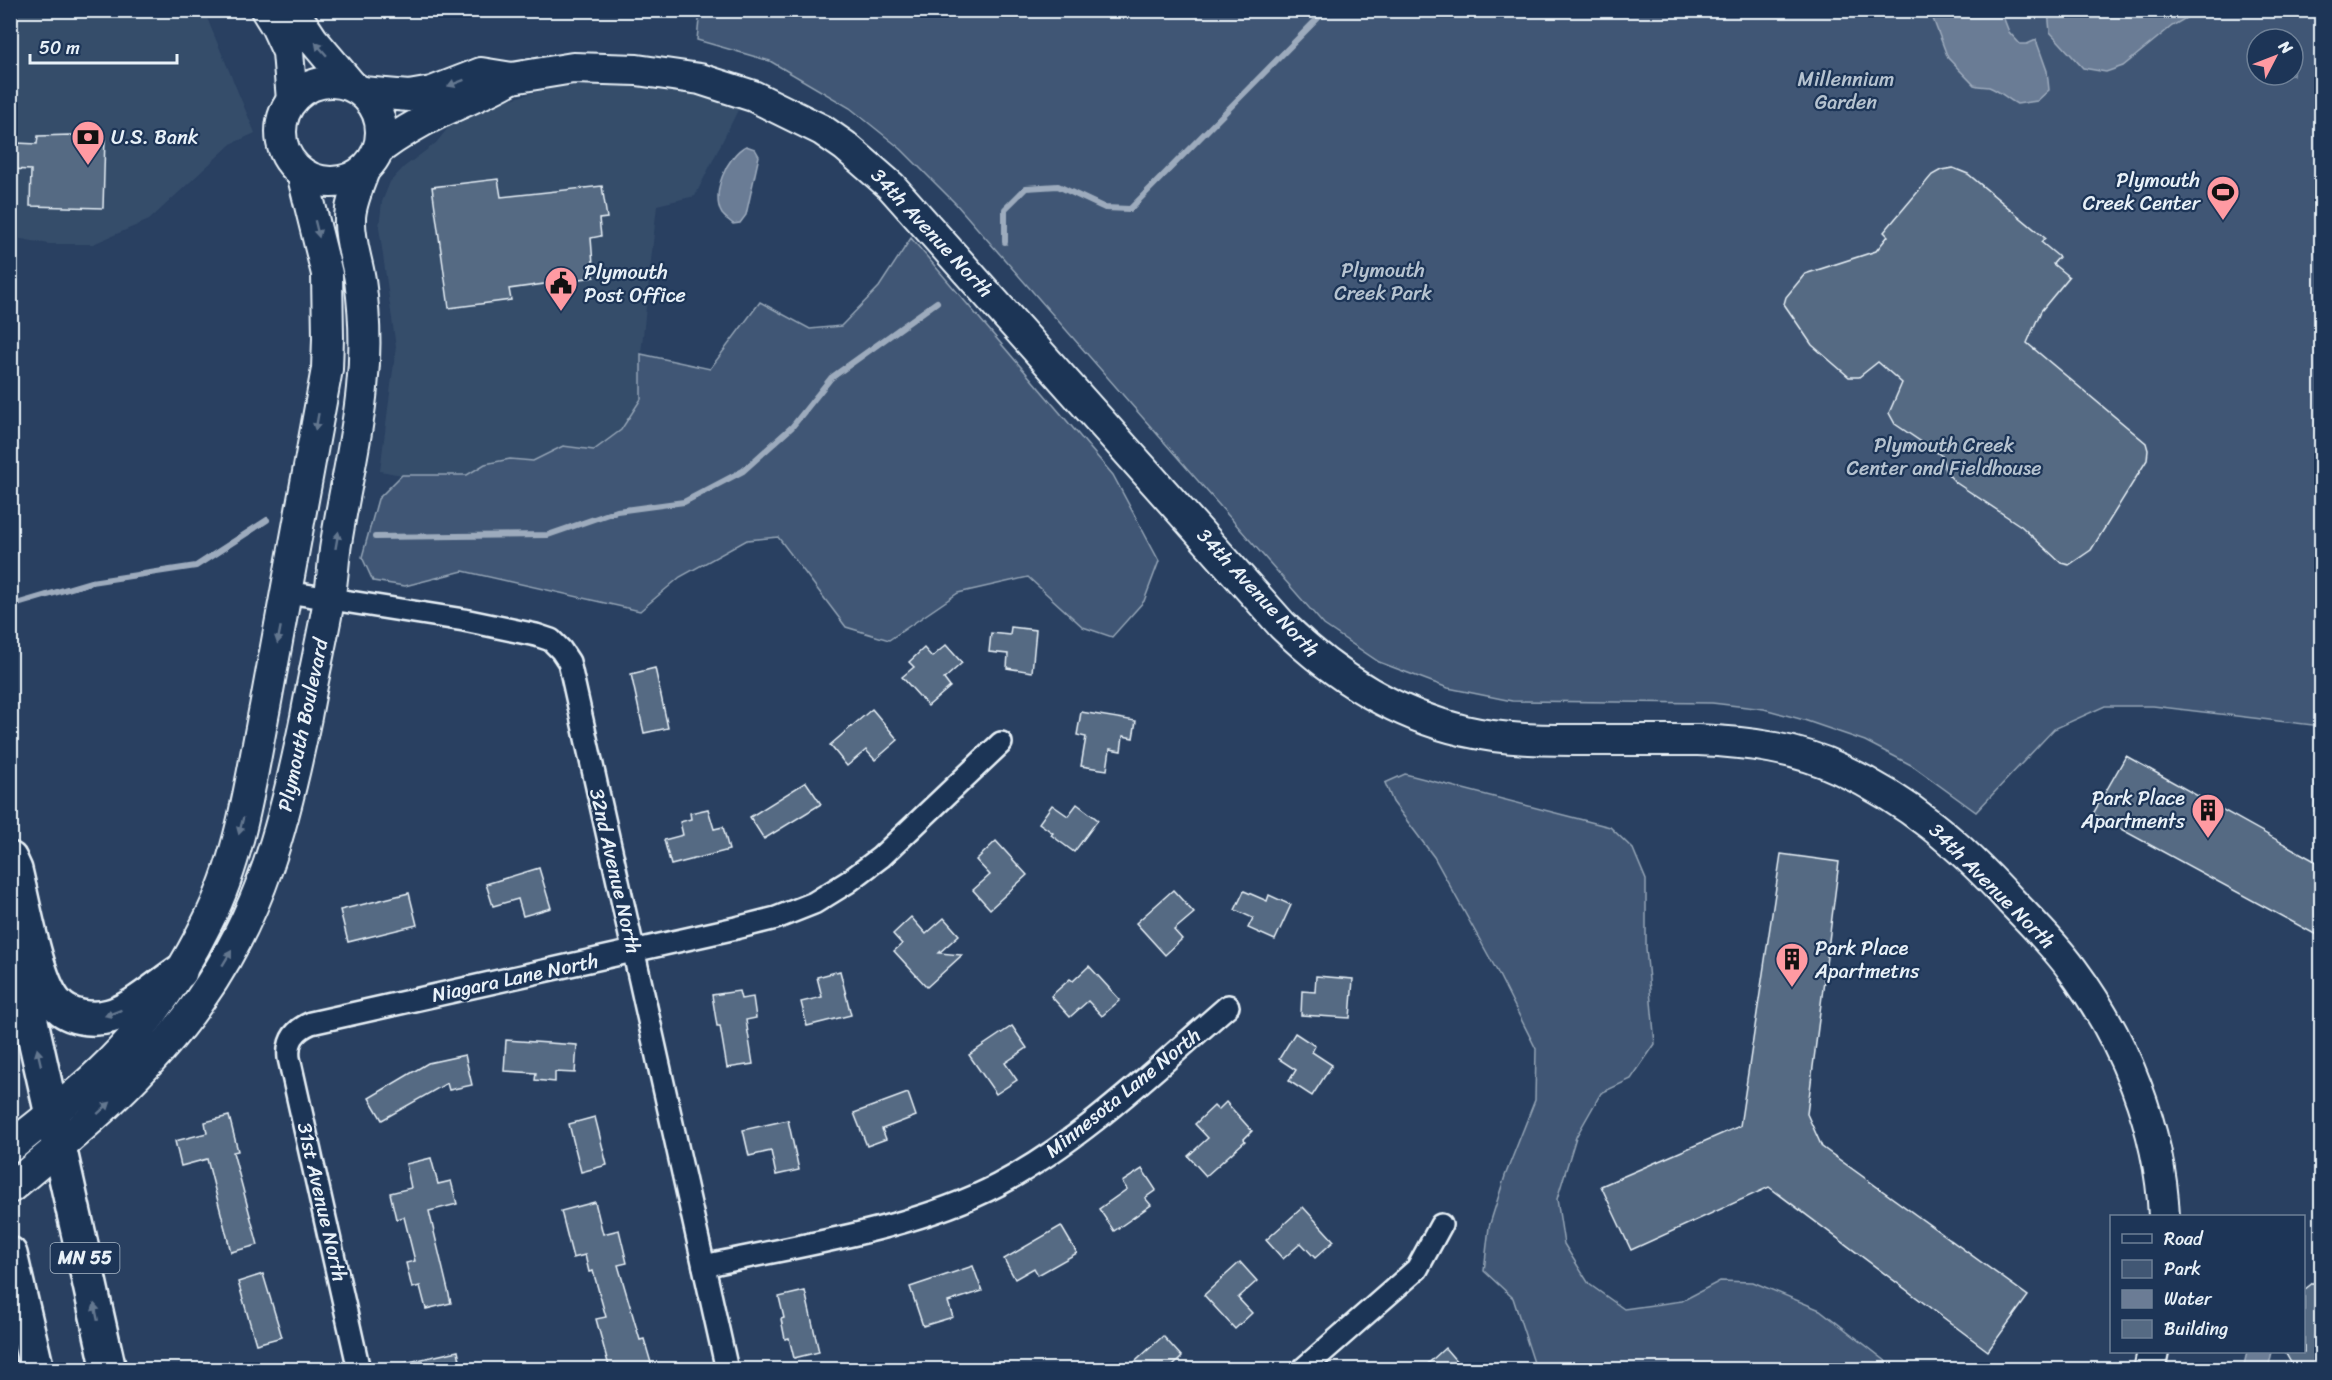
<svg xmlns="http://www.w3.org/2000/svg" width="2332" height="1380" font-family="Sriracha,sans-serif">
<style>
.built{fill:#364d6b}
.green{fill:#415774;stroke:#94a4b6;stroke-width:1.5;fill-rule:evenodd}
.water{fill:#6b7c95;stroke:#9dabbd;stroke-width:1.5}
.lines{fill:none;stroke-linecap:round;stroke-linejoin:round}
.stream{stroke:#9dabbd;stroke-width:6}
.building{fill:#556a83;stroke:#e8f1f8;stroke-width:1.5}
.street-casing{stroke:#e8f1f8;stroke-width:26}
.secondary-casing{stroke:#e8f1f8;stroke-width:34}
.primary-casing{stroke:#e8f1f8;stroke-width:38}
.street{stroke:#1d3557;stroke-width:21}
.secondary{stroke:#1d3557;stroke-width:30}
.primary{stroke:#1d3557;stroke-width:33}
.oneway{fill:#64778f}
.labels{text-anchor:middle;dominant-baseline:central;stroke-width:4.5;stroke-linejoin:round;paint-order:stroke}
.shield{fill:#1d3557;stroke:#abb9c8;stroke-width:1.5}
.shield-label{font-size:18px;font-weight:bold;fill:#e8f1f8}
.park-label{font-size:20px;fill:#b6c3d0;stroke:#1d3557}
.poi-label{font-size:20px;fill:#e8f1f8;stroke:#1d3557;text-anchor:start}
.street-label{font-size:20px;fill:#e8f1f8;stroke:#1d3557}
</style>
<rect width="100%" height="100%" fill="#294061"/>
<filter id="ink" filterUnits="userSpaceOnUse"><feTurbulence type="fractalNoise" baseFrequency=".0167" numOctaves="2"/><feDisplacementMap in="SourceGraphic" scale="12" xChannelSelector="R" yChannelSelector="G"/><feConvolveMatrix kernelMatrix="1 2 1 2 8 2 1 2 1" color-interpolation-filters="sRGB"/></filter>
<g filter="url(#ink)">
<g class="built">
<path d="M10,11H204L255,133L231,144L149,220L93,244H49L11,237Z"/>
<path d="M619,84L679,92L740,106L695,196L657,205L641,354V398L621,430L594,450L563,446L533,461L510,459L485,464L467,475H402L380,471L396,347L379,227L382,202L390,182L404,167L436,143L460,113L554,87Z"/>
</g>
<g class="green">
<path d="M700,10L2321,11V726L2153,706H2105L2054,729L1976,812L1911,765L1865,741L1804,720L1764,709L1712,703L1512,701L1448,688L1379,662L1324,625L956,204L901,149L850,108L770,61L697,40ZM2257,39H2293V75H2257Z"/>
<path d="M911,238L1113,475L1159,561L1144,601L1112,637L1083,627L1028,577L958,593L889,640L846,627L778,537L747,540L680,577L640,611L463,571L405,586L373,581L362,557L378,499L402,475H467L485,464L510,459L533,461L563,446L594,450L621,430L641,399V354L710,369L760,302L810,329L841,326L879,287Z"/>
<path d="M2316,754L2321,755V812L2314,811Z"/>
<path d="M1405,774L1610,827L1633,849L1646,880V948L1655,1044L1631,1079L1601,1093L1576,1137L1557,1199L1564,1244L1589,1284L1624,1309L1682,1301L1720,1281L1753,1282L1820,1310L1896,1369H1536L1513,1298L1484,1271L1489,1227L1505,1176L1535,1100L1536,1049L1497,971L1434,857L1393,802L1385,783Z"/>
</g>
<g class="water">
<path d="M1933,11H2001L2009,32L2020,44H2027L2036,40L2047,71L2049,90L2037,101L2017,104C2007,99 2000,91 1989,87C1984,86 1980,87 1974,85L1948,58L1932,16Z"/>
<path d="M2048,11V10L2198,11L2172,26L2123,66L2106,72L2083,68L2050,32Z"/>
<path d="M746,146L755,149L759,156L746,215L740,223L733,224C730,221 725,218 722,214C710,195 727,155 746,146Z"/>
<path d="M2247,1352H2272L2268,1369H2243Z"/>
</g>
<g class="lines">
<g class="stream">
<path d="M1005,242V209L1026,188L1058,186L1105,208L1130,209L1326,10"/>
<path d="M375,537L548,535L617,511L684,502L743,471L792,427L831,378L937,302"/>
<path d="M10,606L91,582L196,566L267,520"/>
</g>
</g>
<g class="building">
<path d="M71,135L105,137L103,208L30,206L31,170L10,169V147H17V143L37,144L38,136Z"/>
<path d="M1953,168L1968,174L2045,238L2041,242L2059,257L2053,264L2069,277L2041,311L2027,343L2146,443L2148,450L2147,460L2091,550L2069,565L2061,563L2021,526L1955,482L1945,471L1942,456L1895,424L1889,413L1902,383L1878,362L1859,377H1849L1812,345L1784,304L1786,297L1805,274L1876,251L1888,236L1884,232L1932,175L1941,170Z"/>
<path d="M498,179L501,197L602,186L607,218L599,219L601,236L591,238L594,277L509,289L511,300L449,308L432,187Z"/>
<path d="M1011,627L1036,630L1032,672L1007,668L1008,654L989,652L991,633L1010,635Z"/>
<path d="M946,645L962,663L944,679L950,687L928,706L902,677L914,667L909,662L924,648L932,657Z"/>
<path d="M655,668L668,728L644,733L631,674Z"/>
<path d="M872,709L898,740L875,760L866,750L847,766L830,745Z"/>
<path d="M1081,712L1136,721L1133,738L1123,736L1121,751L1110,749L1107,770L1081,766L1086,737L1077,735Z"/>
<path d="M2126,756L2322,865V938L2093,814Z"/>
<path d="M806,782L821,804L764,839L750,817Z"/>
<path d="M1077,804L1098,820L1074,852L1051,835L1053,833L1039,823L1052,805L1068,816Z"/>
<path d="M708,809L714,829L723,827L729,850L671,865L664,840L683,835L680,822L691,819L690,813Z"/>
<path d="M996,841L1027,875L990,909L973,890L990,875L976,860Z"/>
<path d="M1781,854L1839,862L1807,1114L1822,1147L2028,1296L1988,1351L1769,1187L1631,1250L1601,1186L1740,1126Z"/>
<path d="M539,868L551,908L523,916L518,899L493,906L486,884Z"/>
<path d="M1173,890L1194,913L1174,930L1182,939L1165,955L1136,923Z"/>
<path d="M1244,891L1267,901L1269,895L1291,905L1275,940L1248,928L1253,918L1235,910Z"/>
<path d="M409,893L417,925L348,942L340,910Z"/>
<path d="M911,917L926,934L944,918L959,935L939,953L962,955L927,987L894,951L902,944L893,934Z"/>
<path d="M1089,966L1120,1000L1102,1016L1088,1001L1070,1017L1051,996L1070,979L1073,981Z"/>
<path d="M840,971L851,1015L807,1026L801,1002L822,997L817,977Z"/>
<path d="M1316,976L1353,979L1350,1018L1301,1015L1302,991L1315,992Z"/>
<path d="M739,991L741,999L753,997L756,1018L746,1020L753,1064L727,1068L720,1026H717L712,995Z"/>
<path d="M1012,1026L1027,1048L1005,1063L1017,1080L996,1094L969,1055Z"/>
<path d="M1295,1033L1315,1046L1312,1052L1332,1065L1312,1096L1289,1081L1296,1070L1279,1059Z"/>
<path d="M506,1040L577,1045L575,1073L555,1072V1082L535,1080L536,1073L504,1071Z"/>
<path d="M465,1055L472,1085L449,1090L447,1083L382,1120L369,1098L428,1063Z"/>
<path d="M908,1093L916,1116L882,1129L886,1139L867,1146L854,1113Z"/>
<path d="M1226,1102L1252,1131L1244,1139L1245,1141L1206,1176L1188,1156L1208,1138L1195,1124L1214,1106L1218,1110Z"/>
<path d="M229,1116L238,1151L233,1152L258,1245L231,1252L207,1159L181,1166L175,1141L207,1133L205,1122Z"/>
<path d="M595,1117L607,1165L581,1172L569,1124Z"/>
<path d="M788,1120L799,1170L776,1175L771,1151L749,1156L743,1130Z"/>
<path d="M431,1158L438,1184L451,1181L457,1204L429,1211L451,1303L426,1309L420,1286L412,1288L406,1263L415,1261L404,1217L396,1219L390,1193L411,1188L406,1164Z"/>
<path d="M1142,1169L1156,1190L1145,1198L1151,1205L1114,1231L1099,1209L1127,1189L1122,1182Z"/>
<path d="M595,1202L603,1234L619,1230L627,1263L618,1265L640,1340L644,1339L651,1363L627,1370H610L596,1319L606,1317L593,1271L589,1272L585,1255L573,1258L561,1211Z"/>
<path d="M1303,1207L1334,1241L1315,1258L1301,1243L1283,1259L1266,1240Z"/>
<path d="M1061,1226L1077,1253L1038,1275L1034,1268L1015,1279L1004,1259Z"/>
<path d="M1240,1262L1257,1281L1238,1298L1252,1313L1235,1329L1204,1295Z"/>
<path d="M973,1266L982,1291L948,1302L953,1317L923,1326L910,1287Z"/>
<path d="M263,1274L282,1337L256,1344L238,1282Z"/>
<path d="M2314,1282L2322,1292V1370H2295L2285,1352H2304V1290Z"/>
<path d="M805,1291L819,1352L794,1358L789,1338L785,1339L781,1319L784,1318L779,1297Z"/>
<path d="M1163,1336L1182,1357L1169,1370H1126Z"/>
<path d="M1445,1348L1464,1370H1421Z"/>
<path d="M458,1351L462,1370H404V1363Z"/>
</g>
<g class="lines">
<defs>
<g id="street">
<path d="M287,592L464,620L536,635L551,640L561,650L569,662L727,1370"/>
<path d="M704,1266C799,1245 912,1230 998,1185C1084,1139 1155,1069 1228,1006"/>
<path d="M359,1370L289,1058C287,1040 295,1030 311,1023L736,928L776,918L814,903L848,882L881,857L1001,743"/>
<path d="M1302,1370L1417,1269L1441,1225"/>
</g>
<g id="secondary">
<path d="M266,10L276,26L288,52L292,100"/>
<path d="M293,10L313,40L352,86"/>
<circle cx="331" cy="132" r="50"/>
<path d="M362,92L409,96L432,92L481,73L512,78L573,68L637,70L700,79L753,96L822,130L845,146L891,186L1282,625C1334,676 1393,714 1465,731C1504,740 1544,740 1584,740C1622,740 1660,740 1698,740C1746,742 1797,748 1840,769C1909,801 1960,845 2011,901C2032,923 2054,944 2072,969C2124,1039 2160,1128 2164,1216"/>
<path d="M379,149C398,135 418,123 439,113C463,101 487,93 510,79"/>
<path d="M10,1147C44,1120 79,1093 110,1062C150,1022 183,972 208,921C241,857 251,778 265,707C286,594 306,481 327,369L328,338L327,274L302,173"/>
<path d="M10,1188C79,1131 147,1075 199,1001C262,913 285,821 306,717C313,678 322,639 329,600C332,584 333,567 335,550C343,495 357,442 362,388C366,352 365,316 360,280C357,260 349,240 350,219C350,203 359,185 364,170"/>
<path d="M2149,1370L2153,1352"/>
</g>
<g id="primary">
<path d="M10,859L15,870C23,902 36,979 55,1002C67,1018 92,1021 110,1016C133,1010 160,985 180,972"/>
<path d="M10,927L109,1370"/>
<path d="M10,1254L37,1370"/>
</g>
</defs>
<use href="#street" class="street-casing"/>
<use href="#secondary" class="secondary-casing"/>
<use href="#primary" class="primary-casing"/>
<use href="#street" class="street"/>
<use href="#secondary" class="secondary"/>
<use href="#primary" class="primary"/>
</g>
<defs><path id="oneway-solid" d="M-6-.8H1V-3.2L6.5 0L1 3.2V.8H-6Z" transform="scale(1.5)"/></defs>
<g class="oneway">
<use href="#oneway-solid" transform="translate(321 49) rotate(-131)"/>
<use href="#oneway-solid" transform="translate(456 83) rotate(159)"/>
<use href="#oneway-solid" transform="translate(317 229) rotate(76)"/>
<use href="#oneway-solid" transform="translate(317 422) rotate(100)"/>
<use href="#oneway-solid" transform="translate(337 540) rotate(-80)"/>
<use href="#oneway-solid" transform="translate(279 635) rotate(101)"/>
<use href="#oneway-solid" transform="translate(241 826) rotate(105)"/>
<use href="#oneway-solid" transform="translate(227 958) rotate(-59)"/>
<use href="#oneway-solid" transform="translate(113 1013) rotate(160)"/>
<use href="#oneway-solid" transform="translate(39 1057) rotate(-103)"/>
<use href="#oneway-solid" transform="translate(104 1108) rotate(-42)"/>
<use href="#oneway-solid" transform="translate(96 1312) rotate(-102)"/>
</g>
</g>
<defs>
<symbol id="bank-pin" viewBox="-11 -11 22 30"><path d="M0 17L-7.5 6A9.5 9.5 0 1 1 7.5 6Z" fill="#ff9aa2" stroke="#1d3557"/><path d="M-6-4H6V4H-6ZM0-2.3a2.3 2.3 0 1 0 0 4.6a2.3 2.3 0 1 0 0-4.6Z" fill="#111"/></symbol>
<symbol id="stadium-pin" viewBox="-11 -11 22 30"><path d="M0 17L-7.5 6A9.5 9.5 0 1 1 7.5 6Z" fill="#ff9aa2" stroke="#1d3557"/><path d="M0-5a6.5 5 0 1 0 0 10a6.5 5 0 1 0 0-10ZM-3.5-1.8h7v3.6h-7Z" fill="#111"/></symbol>
<symbol id="civic-pin" viewBox="-11 -11 22 30"><path d="M0 17L-7.5 6A9.5 9.5 0 1 1 7.5 6Z" fill="#ff9aa2" stroke="#1d3557"/><path d="M-.6-6.5H3V-4.5H.6V-3L4-1V1h2V6H-6V1h2V-1L-.6-3ZM-1.2 2.5V6h2.4V2.5Z" fill="#111"/></symbol>
<symbol id="building-pin" viewBox="-11 -11 22 30"><path d="M0 17L-7.5 6A9.5 9.5 0 1 1 7.5 6Z" fill="#ff9aa2" stroke="#1d3557"/><path d="M-4-6H4V6H1V3H-1V6H-4ZM-2.5-4.3h1.7v1.8h-1.7ZM.8-4.3h1.7v1.8H.8ZM-2.5-1h1.7V.8h-1.7ZM.8-1h1.7V.8H.8Z" fill="#111"/></symbol>
</defs>
<g fill-rule="evenodd">
<use href="#bank-pin" x="69" y="118" width="38" height="52"/>
<use href="#stadium-pin" x="2204" y="173" width="38" height="52"/>
<use href="#civic-pin" x="542" y="264" width="38" height="52"/>
<use href="#building-pin" x="2189" y="791" width="38" height="52"/>
<use href="#building-pin" x="1773" y="940" width="38" height="52"/>
</g>
<g class="labels">
<rect class="shield" x="50.5" y="1243" width="69" height="30" rx="4.5"/>
<g class="shield-label">
<text x="85" y="1258">MN 55</text>
</g>
<g class="park-label">
<text x="1846" y="79">Millennium<tspan x="1846" dy="23">Garden</tspan></text>
<text x="1383" y="270">Plymouth<tspan x="1383" dy="23">Creek Park</tspan></text>
<text x="1944" y="445">Plymouth Creek<tspan x="1944" dy="23">Center and Fieldhouse</tspan></text>
</g>
<g class="poi-label">
<text x="111" y="137">U.S. Bank</text>
<text x="2200" y="180" text-anchor="end">Plymouth<tspan x="2200" dy="23">Creek Center</tspan></text>
<text x="584" y="272">Plymouth<tspan x="584" dy="23">Post Office</tspan></text>
<text x="2185" y="798" text-anchor="end">Park Place<tspan x="2185" dy="23">Apartments</tspan></text>
<text x="1815" y="948">Park Place<tspan x="1815" dy="23">Apartmetns</tspan></text>
</g>
<g class="street-label">
<text transform="translate(932 233) rotate(47)">34th Avenue North</text>
<text transform="translate(1258 593) rotate(47)">34th Avenue North</text>
<text transform="translate(303 725) rotate(-78)">Plymouth Boulevard</text>
<text transform="translate(615 871) rotate(77)">32nd Avenue North</text>
<text transform="translate(1992 886) rotate(45)">34th Avenue North</text>
<text transform="translate(515 978) rotate(-12)">Niagara Lane North</text>
<text transform="translate(1123 1093) rotate(-39)">Minnesota Lane North</text>
<text transform="translate(322 1202) rotate(77)">31st Avenue North</text>
</g>
</g>
<rect width="2332" height="1380" fill="none" stroke="#1d3557" stroke-width="36"/>
<rect x="18" y="18" width="2296" height="1344" fill="none" stroke="#e8f1f8" stroke-width="2" filter="url(#ink)"/>
<rect x="2110" y="1215" width="195" height="138" fill="#1d3557" stroke="#6e8097" stroke-width="1.5"/>
<rect x="2122" y="1234" width="30" height="9" fill="#1d3557" stroke="#6e8097" stroke-width="1.5"/>
<text x="2164" y="1245" font-size="18" fill="#e8f1f8">Road</text>
<rect x="2122" y="1260" width="30" height="18" fill="#415774" stroke="#6e8097" stroke-width="1.5"/>
<text x="2164" y="1275" font-size="18" fill="#e8f1f8">Park</text>
<rect x="2122" y="1290" width="30" height="18" fill="#6b7c95" stroke="#6e8097" stroke-width="1.5"/>
<text x="2164" y="1305" font-size="18" fill="#e8f1f8">Water</text>
<rect x="2122" y="1320" width="30" height="18" fill="#556a83" stroke="#6e8097" stroke-width="1.5"/>
<text x="2164" y="1335" font-size="18" fill="#e8f1f8">Building</text>
<g transform="translate(2275 57) rotate(48)"><circle r="28" fill="#1d3557" stroke="#6e8097" stroke-width="1.5"/>
<path d="M0-4.5L10 22L0 15L-10 22Z" fill="#ff9aa2"/>
<text y="-9" font-size="16" font-weight="bold" text-anchor="middle" fill="#e8f1f8">N</text>
</g>
<path d="M30 54v9h147v-9" fill="none" stroke="#e8f1f8" stroke-width="3"/>
<text x="39" y="54" font-size="18" fill="#e8f1f8" stroke="#1d3557" stroke-width="4.5" paint-order="stroke">50 m</text>
</svg>
